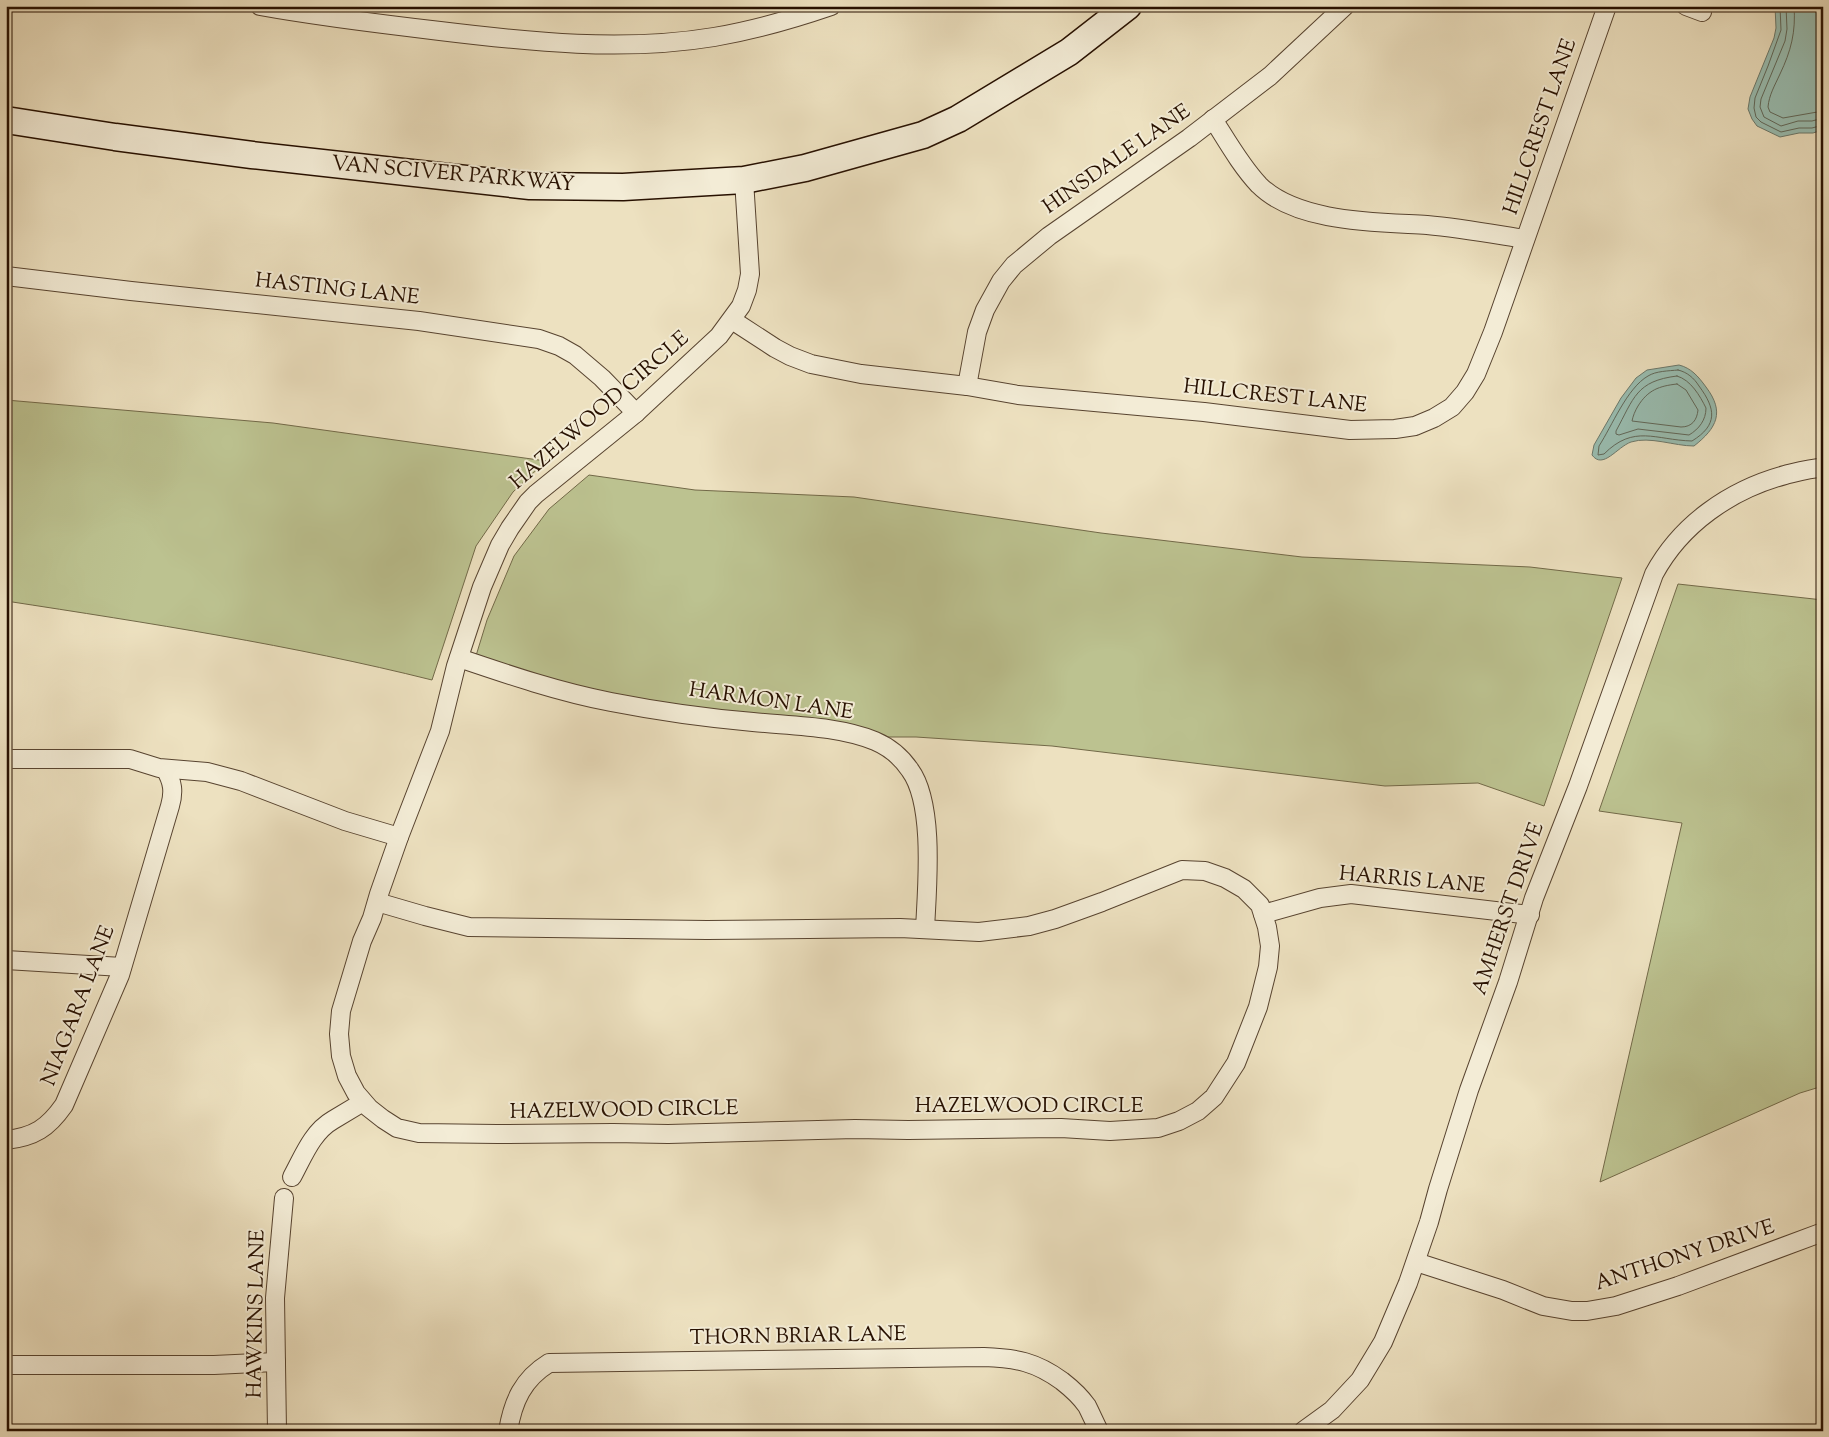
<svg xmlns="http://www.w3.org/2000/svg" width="1829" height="1437" font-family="'Sorts Mill Goudy',serif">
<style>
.green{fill:#bcc290;stroke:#726948}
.water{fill:#99beb2;stroke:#6b786b}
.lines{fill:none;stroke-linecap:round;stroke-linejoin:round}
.shore{stroke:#606759;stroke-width:1}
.street-casing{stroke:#584430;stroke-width:20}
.secondary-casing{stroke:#271000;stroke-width:29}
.street{stroke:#f3ecd6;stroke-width:18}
.secondary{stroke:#f3ecd6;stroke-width:26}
.labels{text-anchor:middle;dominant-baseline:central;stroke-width:4;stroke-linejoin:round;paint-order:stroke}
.street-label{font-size:21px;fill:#271000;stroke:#f3ecd6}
</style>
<rect width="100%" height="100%" fill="#ede1c0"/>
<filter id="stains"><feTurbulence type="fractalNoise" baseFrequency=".004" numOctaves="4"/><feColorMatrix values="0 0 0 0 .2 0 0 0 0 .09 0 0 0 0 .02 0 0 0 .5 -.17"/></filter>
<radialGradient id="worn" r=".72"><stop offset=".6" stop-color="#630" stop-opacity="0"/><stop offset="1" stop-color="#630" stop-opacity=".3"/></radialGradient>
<g class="green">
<path d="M6,400L273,423L546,461L513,492L476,546L432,680C292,645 149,623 6,601Z"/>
<path d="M589,475L695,490L854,497L1101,533L1302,557L1530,567L1622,578L1544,806L1478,783L1385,786L1052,746L916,737H855L634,705L475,659L487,620L514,556L549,509Z"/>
<path d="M1678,584L1823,600V1086L1800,1093L1600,1182L1682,823L1599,811Z"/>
</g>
<g class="water">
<path d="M1775,6H1823V128L1819,131L1813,133H1799L1780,137L1757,126L1752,119L1748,109L1750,97L1774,38L1776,28Z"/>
<path d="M1679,365C1691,368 1698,376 1706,387C1725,412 1717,428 1694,446C1674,446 1650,436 1631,442C1617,447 1603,470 1592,455L1594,445L1621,398L1636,378L1647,370Z"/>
</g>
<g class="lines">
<g class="shore">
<path d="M1780,6L1781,30L1768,66L1755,98L1754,108L1756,117L1761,122L1781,132L1799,128H1812L1823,125"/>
<path d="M1786,6L1787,29L1785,41L1761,99L1760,107L1764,117L1781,126L1798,121H1812L1823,118"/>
<path d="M1794,6C1796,32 1791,51 1780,74C1775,85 1769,95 1768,107L1770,112L1783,118L1823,111"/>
<path d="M1678,370C1687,372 1694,378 1699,386C1716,409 1718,425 1692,441C1655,440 1634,424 1604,454L1598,455L1599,446C1612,426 1627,388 1648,376C1656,371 1668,371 1678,370Z"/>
<path d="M1677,376C1691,380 1700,396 1706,408C1706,420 1699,429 1689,435L1638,429L1619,435L1616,434V431C1634,398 1636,381 1677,376Z"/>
<path d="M1677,384L1686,390L1698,410C1697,420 1692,427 1681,427L1632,421C1633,416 1635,411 1638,406C1648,390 1659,386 1677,384Z"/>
</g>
<defs>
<g id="street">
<path d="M260,6C320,17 380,24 440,31C530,42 624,52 714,37C755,30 793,19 831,6"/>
<path d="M1686,6L1702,12"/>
<path d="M1213,119C1227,141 1241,166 1259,185C1297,223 1377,222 1427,225C1460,228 1493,234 1525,239"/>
<path d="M6,276L131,291L419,321L539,339L559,346L575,355L602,378L636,413"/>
<path d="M732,320L775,348L790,356L811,364L861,374L967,386L1018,395L1204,412L1350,430L1395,429L1415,426L1434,418L1452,407L1465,392L1476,374L1493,332L1607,6"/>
<path d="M967,386L977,332L985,310L1001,281L1014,265L1049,236L1189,138L1270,76L1345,6"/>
<path d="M459,658C509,675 559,692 611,702C657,711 706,718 753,722C793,726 838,726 875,741C889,747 902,758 910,770C935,804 927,888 925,929"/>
<path d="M6,759H130L159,768L207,772L241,781L345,821L399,837"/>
<path d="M377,902L425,916L469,927L707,930L900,928L979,932L1029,926L1055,919L1102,902L1182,870L1205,871L1225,878L1244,889L1260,905L1267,927L1270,946L1268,967L1258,1007L1236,1063L1214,1097L1198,1111L1179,1121L1158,1128L1110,1131L1061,1128L908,1130L855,1129L668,1134L613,1133L497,1134L419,1133L397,1128L383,1119L369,1108L356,1093L347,1076L341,1056L339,1034L341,1011L362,941L372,918L379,894L399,837L440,731L456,666L482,587L500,545L510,528L528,502L536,494L636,413L719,336L741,306L747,290L750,274L744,180"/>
<path d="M1263,914L1320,898L1351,894L1530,915"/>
<path d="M6,960L122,967"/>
<path d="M6,1140C34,1137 48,1128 64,1105L120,975L170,806C174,792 173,782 165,769"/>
<path d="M292,1177C303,1157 312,1132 333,1120C343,1114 353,1108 363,1102"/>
<path d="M1416,1262L1503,1290L1543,1306L1572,1311H1587L1616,1306L1678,1286L1823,1232"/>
<path d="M6,1365H214L276,1362"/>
<path d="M277,1431L275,1298L284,1198"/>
<path d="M508,1431C513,1401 523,1379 549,1363L984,1357C1016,1358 1036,1362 1062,1381C1071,1388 1080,1396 1087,1406C1091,1414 1095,1423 1099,1431"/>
<path d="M1303,1431L1332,1410L1360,1380L1383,1342L1408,1283L1429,1222L1438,1189L1469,1090L1508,982L1534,898L1578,786L1654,574C1681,524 1730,490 1785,475C1797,472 1810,468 1823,468"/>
</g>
<path id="secondary" d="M6,120L115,137L252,155L530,186L623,187L744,180L805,168L923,135L958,119L1069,52L1128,6"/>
</defs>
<use href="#street" class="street-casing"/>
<use href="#secondary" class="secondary-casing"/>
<use href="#street" class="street"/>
<use href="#secondary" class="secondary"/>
</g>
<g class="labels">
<g class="street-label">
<text transform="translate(1541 127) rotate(-71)">HILLCREST LANE</text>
<text transform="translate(1117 160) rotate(-35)">HINSDALE LANE</text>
<text transform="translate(453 175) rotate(5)">VAN SCIVER PARKWAY</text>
<text transform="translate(337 290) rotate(6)">HASTING LANE</text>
<text transform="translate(1275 397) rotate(6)">HILLCREST LANE</text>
<text transform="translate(600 411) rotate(-41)">HAZELWOOD CIRCLE</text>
<text transform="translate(771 702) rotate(8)">HARMON LANE</text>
<text transform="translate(1412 881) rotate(5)">HARRIS LANE</text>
<text transform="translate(1509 909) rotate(-71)">AMHERST DRIVE</text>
<text transform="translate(79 1006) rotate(-69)">NIAGARA LANE</text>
<text x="1029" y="1107">HAZELWOOD CIRCLE</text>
<text transform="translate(624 1111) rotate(-1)">HAZELWOOD CIRCLE</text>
<text transform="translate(1685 1256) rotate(-18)">ANTHONY DRIVE</text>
<text transform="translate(257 1314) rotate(-89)">HAWKINS LANE</text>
<text transform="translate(798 1337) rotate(-1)">THORN BRIAR LANE</text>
</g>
</g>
<rect width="1829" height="1437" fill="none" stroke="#ede1c0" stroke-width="25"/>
<rect x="8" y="8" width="1814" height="1422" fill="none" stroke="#271000" stroke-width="2.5"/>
<rect x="12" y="12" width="1804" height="1412" fill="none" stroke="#271000"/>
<rect width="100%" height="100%" filter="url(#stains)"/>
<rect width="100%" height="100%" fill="url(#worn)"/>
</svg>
